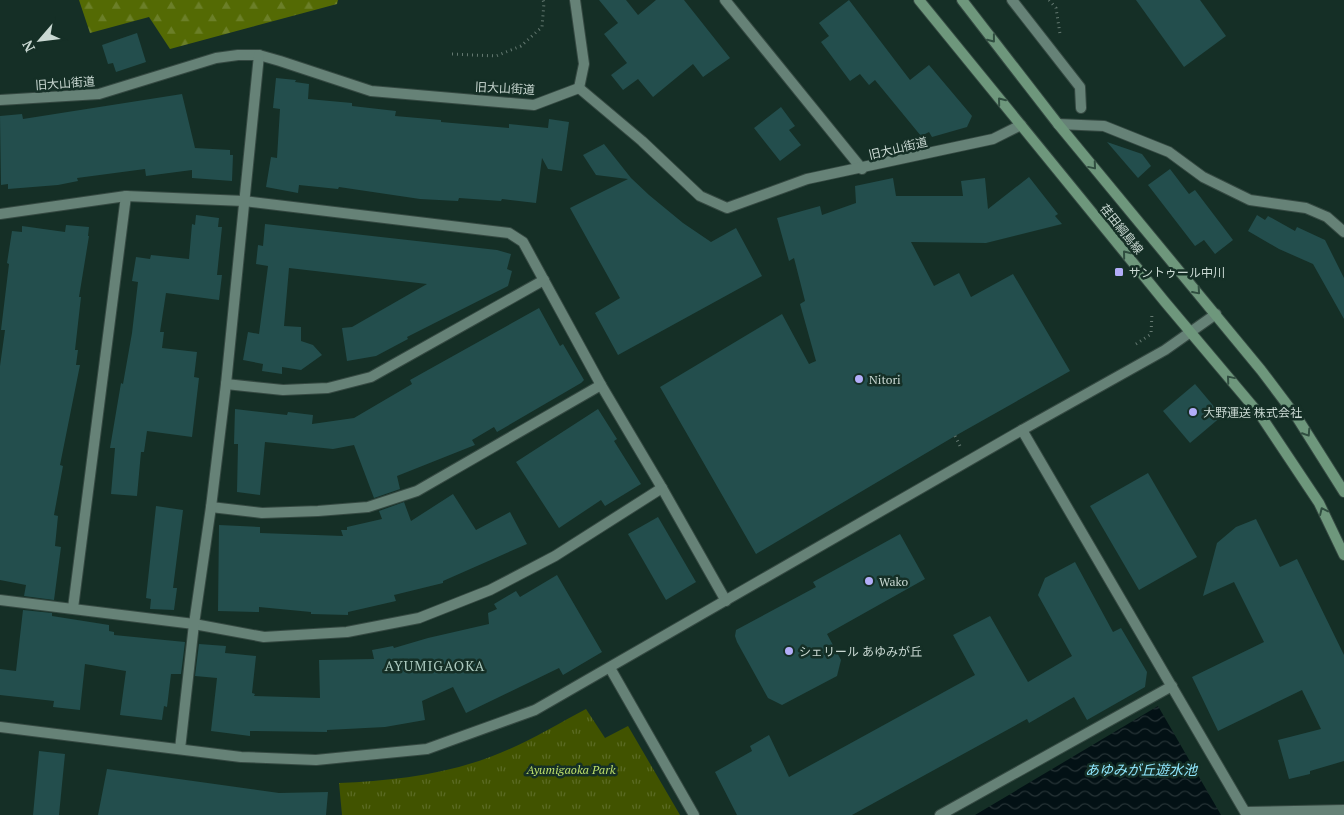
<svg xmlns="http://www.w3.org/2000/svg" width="1344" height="815" font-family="'PT Serif','Noto Sans JP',serif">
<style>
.forest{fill:url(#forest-firs)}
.park{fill:url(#park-tufts)}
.water{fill:url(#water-waves)}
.building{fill:#234e4d}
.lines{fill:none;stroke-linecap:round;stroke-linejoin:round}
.pedestrian-casing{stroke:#354942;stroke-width:12}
.minor-casing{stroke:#354942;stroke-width:12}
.tertiary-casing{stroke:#354942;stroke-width:12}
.secondary-casing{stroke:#354942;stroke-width:12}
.path{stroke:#647971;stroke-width:3;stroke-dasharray:1 4;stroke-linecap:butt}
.pedestrian{stroke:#668277;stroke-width:10}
.minor{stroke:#668277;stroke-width:10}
.tertiary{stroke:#668277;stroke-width:10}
.secondary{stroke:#6e977c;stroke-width:10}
.oneway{stroke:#304e40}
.poi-dot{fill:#b3adf9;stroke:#152f26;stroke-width:2}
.labels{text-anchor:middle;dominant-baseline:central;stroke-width:5;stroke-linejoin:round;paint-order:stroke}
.street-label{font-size:12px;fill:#cad9d3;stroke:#152f26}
.poi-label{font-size:12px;fill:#cad9d3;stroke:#152f26;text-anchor:start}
.park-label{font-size:12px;font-style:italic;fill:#bddf6b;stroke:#152f26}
.neighbourhood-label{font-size:14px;letter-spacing:1px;fill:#accabf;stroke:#152f26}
.water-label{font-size:14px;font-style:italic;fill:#8ee4fb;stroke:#152f26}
</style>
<defs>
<pattern id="forest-firs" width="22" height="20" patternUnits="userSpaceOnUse" patternTransform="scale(1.25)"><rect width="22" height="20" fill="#546a04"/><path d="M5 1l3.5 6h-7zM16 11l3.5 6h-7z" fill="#6b7f28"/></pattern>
<pattern id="park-tufts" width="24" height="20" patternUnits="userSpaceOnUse" patternTransform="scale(1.25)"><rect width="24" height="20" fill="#415300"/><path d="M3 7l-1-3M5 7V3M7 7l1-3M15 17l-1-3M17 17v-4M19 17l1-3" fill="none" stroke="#5b6b24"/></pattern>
<pattern id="water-waves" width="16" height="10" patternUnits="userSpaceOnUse" patternTransform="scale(1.25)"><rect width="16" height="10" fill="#031115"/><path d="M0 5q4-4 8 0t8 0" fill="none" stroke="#263336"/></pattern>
</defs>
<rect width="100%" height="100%" fill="#152f26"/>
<path class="forest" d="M79,0H338L337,4L170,49L149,17L90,33Z"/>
<path class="park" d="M586,709L605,738L628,726L680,815H342L339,783C389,781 442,775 490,757C523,745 554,726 586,709Z"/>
<path class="water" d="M1158,706L1221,815H975Z"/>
<g class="building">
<path d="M599,0H626L638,15L656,0H684L730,58L703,77L693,64L653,97L638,79L623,90L611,75L627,63L604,34L618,23Z"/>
<path d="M849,0L910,80L929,65L972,116L967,127L932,137L929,132L921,136L875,80L869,85L860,74L850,81L821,42L829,36L819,23Z"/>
<path d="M1136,0H1200L1226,36L1184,67Z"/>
<path d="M137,33L146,62L116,72L113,63L108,64L102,45Z"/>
<path d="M276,78L296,80L295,82L309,84L308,99L352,103V106L396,111L395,116L441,120V122L509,128V124L548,128L549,119L569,122L562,171L548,169L542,158L536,203L502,199L501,201L459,198L458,201L420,199L339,187L338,189L299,185L298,193L266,187L271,157L277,158L280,109L273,108Z"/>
<path d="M182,94L195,148L230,150V155H233L232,181L192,178V170L146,176L145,169L77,178L78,181L58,185L8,189V184L1,185L0,116L22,114L23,119Z"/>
<path d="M781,107L795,126L789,130L801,145L780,161L754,128Z"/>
<path d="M1107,142L1142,154L1151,166L1138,178Z"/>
<path d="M604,144L631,178L649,195L683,223L711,242L736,228L762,276L618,355L595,313L620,298L570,208L628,179L596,175L583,155Z"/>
<path d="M1170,169L1189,194L1195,190L1233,240L1215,254L1204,240L1195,246L1148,185Z"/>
<path d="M1029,177L1058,214L1055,216L1062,224L986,243L911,242L934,286L959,273L971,297L1013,274L1070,371L955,436L756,554L660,387L782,314L809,364L816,361L800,304L805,301L794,258L789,261L777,218L820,206L822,215L856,203L855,186L893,178L896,196H963L961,181L985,178L988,209Z"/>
<path d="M196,215L219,218L218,227H222L217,275H222L219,300L166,293L160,332H164L162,348L197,352L194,377L199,378L192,437L147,431L144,452H141L137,496L111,494L115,448H110L121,383L123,384L132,333L138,282L132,281L136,257L150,259L151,255L189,259L192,224L195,225Z"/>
<path d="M1257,215L1265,220L1268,216L1295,231L1297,227L1325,240L1344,278V319L1313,264L1279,249L1248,231Z"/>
<path d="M265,224L497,250L511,254L507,269L512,271L508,286L407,337L408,339L376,356L347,361L342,328L352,327L427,284L289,268L284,326L301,327V341L313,345L322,355L301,370L282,367V374L262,371L263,364L243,360L248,332L259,334L268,266L256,264L258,245L263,246Z"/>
<path d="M66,225L89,227L88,236H89L79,297H81L75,350H78L76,365H80L60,465L63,466L54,515L58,516L55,546L61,547L54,600L24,596L26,585L0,580V366L5,330H1L9,264L7,263L12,231L22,232V226L65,232Z"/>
<path d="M539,308L560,346L563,344L584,380L581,383L497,432L494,427L472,440L475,445L397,476L400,489L374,498L354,445L333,449L265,442L260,495L237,492L238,444H234L235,409L287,415L288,412L313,415L312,424L354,418L412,384L410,380Z"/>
<path d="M1195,384L1222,416L1190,443L1163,411Z"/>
<path d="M598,409L617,439L614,441L641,484L605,506L601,500L559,528L516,462Z"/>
<path d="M1148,473L1197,557L1139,590L1090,506Z"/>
<path d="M453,494L476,530L510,512L527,544L443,581V583L394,595L396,601L348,612V615L311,614V612L259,607V612L218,611L219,525L260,527V533L343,536L341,530H347V527L382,519L379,511L404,502L411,521Z"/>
<path d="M156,506L183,510L173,588H177L174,610L150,609L151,599L146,598Z"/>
<path d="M658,517L696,582L666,600L628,534Z"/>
<path d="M1256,519L1280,567L1297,559L1344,655V761L1310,771V774L1289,779L1278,740L1321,729L1302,690L1218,731L1192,677L1264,642L1234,582L1203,596L1217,543L1236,527Z"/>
<path d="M900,534L925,579L827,634L841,660L837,676L782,705L768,698L737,642L735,636L736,630L816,587L813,582Z"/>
<path d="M1075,562L1113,632L1121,628L1147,672L1145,687L1087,720L1074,697L1029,723L1027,719L852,815H737L715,772L752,751L750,746L769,735L789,777L975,675L953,635L990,616L1028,682L1072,656L1038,595L1045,578Z"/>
<path d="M557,575L602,652L563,675L559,668L466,713L453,687L422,701L425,720L385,727L327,730V732L250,731V736L211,731L217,678L195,676L199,644L226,646L225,653L256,656L252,693L255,694L254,696L320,698L319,660L374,659L372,650L393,646L394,648L428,638L489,624L488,613L497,609L494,604L516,591L520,597Z"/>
<path d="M23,610L52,613V616L109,625V631L114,632V635L185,642L181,674H171L167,707L164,706L162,720L120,715L126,671L85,664L80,710L53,707L54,701L0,695V669L16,671Z"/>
<path d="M39,751L65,754L59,815H33Z"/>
<path d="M107,769L279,793L328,792L326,815H98Z"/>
</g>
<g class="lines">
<defs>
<path id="pedestrian" d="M1012,0L1080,87L1081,108"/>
<g id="minor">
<path d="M575,0L584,64L579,88"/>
<path d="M725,0L862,169"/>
<path d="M579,88L642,141L700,196L727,208L807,179L993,139L1021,125"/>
<path d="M0,100L99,94L216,58L238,55H259L280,61L371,91L534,105L579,88"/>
<path d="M1058,124L1104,126L1169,152L1203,177L1250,200L1306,208L1327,217L1344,232"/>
<path d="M0,214L126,196L244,201L509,233L523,242L601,385L662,488L726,601"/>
<path d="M226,384L283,390L328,388L371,377L544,280"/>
<path d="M1022,430L1245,812L1344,810"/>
<path d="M211,507L262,513L318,511L368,507L417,491L601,385"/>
<path d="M0,600L194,624L264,637L347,632L419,618L490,590L555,556L662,488"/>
<path d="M73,608L126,196"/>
<path d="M610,668L694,815"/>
<path d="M180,749L194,624L211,507L226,384L259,55"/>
<path d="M940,815L1172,686"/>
</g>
<path id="tertiary" d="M0,727L241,757L316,760L427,749L535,710L1022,430L1165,350L1216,314"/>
<g id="secondary">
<path d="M919,0L1165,302L1261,416L1319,503L1344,555"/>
<path d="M962,0L1058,124L1261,370L1298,419L1344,492"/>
</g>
</defs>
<use href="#pedestrian" class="pedestrian-casing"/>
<use href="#minor" class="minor-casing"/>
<use href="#tertiary" class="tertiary-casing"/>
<use href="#secondary" class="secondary-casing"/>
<g class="path">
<path d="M1049,0L1056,8L1060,34"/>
<path d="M452,54L496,56L521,46L542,27L544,3L543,0"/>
<path d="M1136,344L1151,334L1152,313"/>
<path d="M955,436L960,446"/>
</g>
<use href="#pedestrian" class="pedestrian"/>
<use href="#minor" class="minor"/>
<use href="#tertiary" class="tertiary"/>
<use href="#secondary" class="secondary"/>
</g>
<defs><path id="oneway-chevron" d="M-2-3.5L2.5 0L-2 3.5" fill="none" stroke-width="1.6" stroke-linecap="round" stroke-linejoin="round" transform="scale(1.25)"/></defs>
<g class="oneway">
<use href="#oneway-chevron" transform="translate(992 39) rotate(52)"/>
<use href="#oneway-chevron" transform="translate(1001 101) rotate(-129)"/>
<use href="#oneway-chevron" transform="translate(1093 166) rotate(50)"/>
<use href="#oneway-chevron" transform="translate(1126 254) rotate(-129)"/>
<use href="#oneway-chevron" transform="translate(1197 291) rotate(49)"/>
<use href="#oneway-chevron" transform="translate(1230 379) rotate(-130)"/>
<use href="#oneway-chevron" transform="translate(1307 433) rotate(57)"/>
<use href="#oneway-chevron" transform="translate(1323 511) rotate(-115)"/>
</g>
<g class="poi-dot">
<rect x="1114" y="267" width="10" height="10" rx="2.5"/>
<circle cx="859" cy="379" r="5"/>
<circle cx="1193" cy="412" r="5"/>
<circle cx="869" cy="581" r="5"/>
<circle cx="789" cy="651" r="5"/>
</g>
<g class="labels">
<g class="street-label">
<text transform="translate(65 83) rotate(-4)">旧大山街道</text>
<text transform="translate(505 88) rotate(3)">旧大山街道</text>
<text transform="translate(898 148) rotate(-13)">旧大山街道</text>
<text transform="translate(1122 229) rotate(51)">荏田綱島線</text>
</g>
<g class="poi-label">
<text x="1129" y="272">サントゥール中川</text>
<text x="869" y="379">Nitori</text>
<text x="1203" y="412">大野運送 株式会社</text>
<text x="879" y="581">Wako</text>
<text x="799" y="651">シェリール あゆみが丘</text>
</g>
<g class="park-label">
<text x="571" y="769">Ayumigaoka Park</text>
</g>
<g class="neighbourhood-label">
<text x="435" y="665">AYUMIGAOKA</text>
</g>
<g class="water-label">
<text x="1141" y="769">あゆみが丘遊水池</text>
</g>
</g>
<g transform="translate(40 40) rotate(242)" stroke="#152f26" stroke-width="4" paint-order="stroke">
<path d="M0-4L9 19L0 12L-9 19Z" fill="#cad9d3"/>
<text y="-8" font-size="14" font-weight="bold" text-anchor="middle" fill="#cad9d3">N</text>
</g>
</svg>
